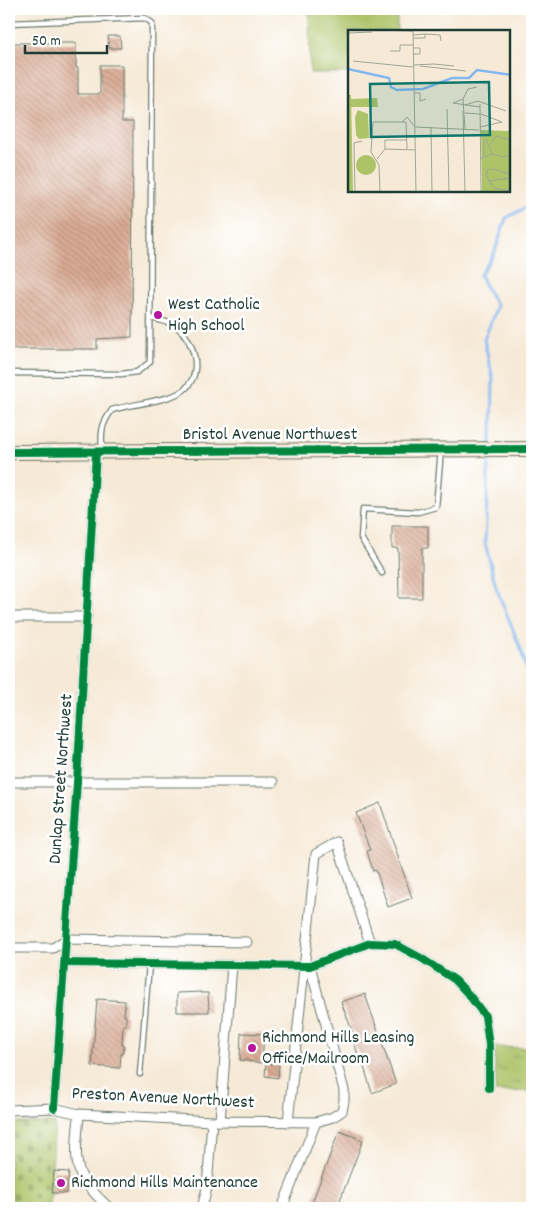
<svg xmlns="http://www.w3.org/2000/svg" width="541" height="1217" font-family="Dekko,sans-serif">
<style>
.grass{fill:#acc367;stroke:#66804e}
.cemetery{fill:url(#cemetery-stones);stroke:#66804e}
.park{fill:url(#park-tufts);stroke:#66804e}
.lines{fill:none;stroke-linecap:round;stroke-linejoin:round}
.stream{stroke:#82b7f1;stroke-width:3}
.building{fill:url(#building-back-hatch)}
.lane-casing{stroke:#6a7a6d;stroke-width:7}
.street-casing{stroke:#6a7a6d;stroke-width:11}
.secondary-casing{stroke:#6a7a6d;stroke-width:16}
.lane{stroke:#fff;stroke-width:4.5}
.street{stroke:#fff;stroke-width:9}
.secondary{stroke:#fde4d1;stroke-width:14}
.cycleway-casing{stroke:#fff;stroke-width:11}
.cycleway{stroke:#00873e;stroke-width:8}
.poi-dot{fill:#b5179e;stroke:#fff;stroke-width:2}
.labels{text-anchor:middle;dominant-baseline:central;stroke-width:5;stroke-linejoin:round;paint-order:stroke}
.poi-label{font-size:18px;fill:#1f3d34;stroke:#fff;text-anchor:start}
.street-label{font-size:18px;fill:#1f3d34;stroke:#fff}
.inset-river{fill:none;stroke:#82b7f1;stroke-width:2.5}
.inset-road{fill:none;stroke:#a0a596;stroke-width:1}
.view{fill:#0f766e;fill-opacity:0.15;stroke:#0f766e;stroke-width:2.5}
.inset-edge{fill:none;stroke:#1f3d34;stroke-width:2.5}
</style>
<defs>
<pattern id="cemetery-stones" width="16" height="16" patternUnits="userSpaceOnUse" patternTransform="scale(1.25)"><rect width="16" height="16" fill="#acc367"/><path d="M2 7V4a2 2 0 0 1 4 0v3zM10 15v-3a2 2 0 0 1 4 0v3z" fill="#8ba056"/></pattern>
<pattern id="park-tufts" width="24" height="20" patternUnits="userSpaceOnUse" patternTransform="scale(1.25)"><rect width="24" height="20" fill="#acc367"/><path d="M3 7l-1-3M5 7V3M7 7l1-3M15 17l-1-3M17 17v-4M19 17l1-3" fill="none" stroke="#8ba056"/></pattern>
<pattern id="building-back-hatch" width="6" height="6" patternUnits="userSpaceOnUse" patternTransform="scale(1.25)"><rect width="6" height="6" fill="#daab94"/><path d="M-1 5l2 2M0 0l6 6M5-1l2 2" fill="none" stroke="#b08c7a"/></pattern>
</defs>
<rect width="100%" height="100%" fill="#fff"/>
<filter id="ink" filterUnits="userSpaceOnUse"><feTurbulence type="fractalNoise" baseFrequency=".02" numOctaves="2"/><feDisplacementMap in="SourceGraphic" scale="10" xChannelSelector="R" yChannelSelector="G"/><feConvolveMatrix kernelMatrix="1 2 1 2 8 2 1 2 1" color-interpolation-filters="sRGB"/></filter>
<filter id="wash" filterUnits="userSpaceOnUse"><feTurbulence type="fractalNoise" baseFrequency=".0096" numOctaves="4" result="noise"/><feDisplacementMap in="SourceGraphic" scale="20" xChannelSelector="R" yChannelSelector="G"/><feGaussianBlur stdDeviation="1.12" result="paint"/><feColorMatrix in="noise" values="0 0 0 0 0 0 0 0 0 0 0 0 0 0 0 0 0 1.4 0 .05"/><feComposite in="paint" operator="in"/></filter>
<g filter="url(#wash)">
<rect width="100%" height="100%" fill="#f6ead7"/>
<path class="grass" d="M309,9H397V31H350V73H310Z"/>
<path class="cemetery" d="M9,1123H55L49,1208H9Z"/>
<path class="park" d="M495,1047L531,1048L530,1091L495,1092Z"/>
<g class="lines">
<g class="stream">
<path d="M490,445L492,427L493,379L484,340L497,306L487,290L480,275L494,254L506,218L527,207H532"/>
<path d="M489,454L485,543L496,587L521,650L532,688"/>
</g>
</g>
<g id="blocks">
<g class="building">
<path d="M108,36H120L121,48H109Z"/>
<path d="M9,43H76V68H78V94H100V65H122V122H133L132,337L97,339V349H11V339H9Z"/>
<path d="M392,526H428V548H422V598H399L398,548H392Z"/>
<path d="M380,803L412,898L388,907L376,870L373,871L367,851L370,850L356,813Z"/>
<path d="M201,992V993H208L209,1012H177V993Z"/>
<path d="M365,994L396,1084L372,1093L361,1057L359,1058L353,1039L355,1038L341,1002Z"/>
<path d="M97,999L125,1001L124,1016H126V1025H123L122,1045H124L123,1054H121L120,1068L92,1066Z"/>
<path d="M241,1033L264,1034L262,1063L240,1060Z"/>
<path d="M266,1063L279,1064L278,1078L265,1076Z"/>
<path d="M339,1131L363,1140L337,1208H310Z"/>
<path d="M54,1171L69,1172L67,1193H52Z"/>
</g>
</g>
</g>
<g filter="url(#ink)">
<use href="#blocks" fill-opacity="0" stroke="#6a7a6d" stroke-width="1"/>
<g class="lines">
<defs>
<g id="lane">
<path d="M9,23L145,18L152,23L150,362L137,372L121,374L9,373"/>
<path d="M102,450C101,432 101,425 112,410C130,404 174,401 186,388C203,371 194,340 176,326C170,322 158,320 151,318"/>
<path d="M382,573L361,538L363,509L418,512L436,507L441,450"/>
<path d="M140,1074L149,964"/>
</g>
<g id="street">
<path d="M9,617H87"/>
<path d="M9,782H273"/>
<path d="M9,948H53L67,939L247,942"/>
<path d="M65,963L310,966L370,943L395,944L421,958L455,980L469,995L485,1016L489,1045V1088"/>
<path d="M54,1108L77,782L96,452"/>
<path d="M9,1110L54,1108L79,1114L212,1121L316,1122"/>
<path d="M79,1114C78,1135 72,1161 83,1179C90,1190 100,1199 109,1208"/>
<path d="M220,1121L232,965"/>
<path d="M288,1122L316,854L337,842L370,943"/>
<path d="M202,1208L207,1188L212,1121"/>
<path d="M282,1208L316,1122L333,1117L342,1111L344,1101V1090L310,966"/>
</g>
<path id="secondary" d="M9,452L532,449"/>
</defs>
<use href="#lane" class="lane-casing"/>
<use href="#street" class="street-casing"/>
<use href="#secondary" class="secondary-casing"/>
<use href="#lane" class="lane"/>
<use href="#street" class="street"/>
<use href="#secondary" class="secondary"/>
<defs>
<g id="cycleway">
<path d="M9,452L532,449"/>
<path d="M65,963L310,966L370,943L395,944L421,958L455,980L469,995L485,1016L489,1045V1088"/>
<path d="M54,1108L77,782L96,452"/>
</g>
</defs>
<use href="#cycleway" class="cycleway-casing"/>
<use href="#cycleway" class="cycleway"/>
</g>
</g>
<g class="poi-dot">
<circle cx="158" cy="315" r="5"/>
<circle cx="252" cy="1048" r="5"/>
<circle cx="61" cy="1183" r="5"/>
</g>
<g class="labels">
<g class="poi-label">
<text x="168" y="305">West Catholic<tspan x="168" dy="21">High School</tspan></text>
<text x="262" y="1038">Richmond Hills Leasing<tspan x="262" dy="21">Office/Mailroom</tspan></text>
<text x="71" y="1183">Richmond Hills Maintenance</text>
</g>
<g class="street-label">
<text x="270" y="435">Bristol Avenue Northwest</text>
<text transform="translate(62 779) rotate(-86)">Dunlap Street Northwest</text>
<text transform="translate(163 1099) rotate(3)">Preston Avenue Northwest</text>
</g>
</g>
<g transform="translate(348 30)">
<rect width="162" height="162" fill="#f6ead7"/>
<path d="M29,68L30,77H3V69ZM10,80L20,84L21,108L11,109L8,105L7,87ZM8 135a10 10 0 1 1 20 0a10 10 0 1 1-20 0Z" fill="#acc367"/>
<path d="M0,65H3L5,161H0ZM133,100L162,101V162H134Z" fill="#acc367"/>
<path class="inset-river" d="M0,39L41,48L43,57L49,60L75,59L104,48H121L129,40L163,45"/>
<path class="inset-road" d="M24,0L65,1M65,0L68,162M0,3L24,2M77,4L92,5L93,11M65,8H77V4L65,5M65,18H72V24H66M42,21H52V15H65M5,31L65,37M86,34L106,36M65,35L86,34M72,36L118,41M66,63H72V71L78,69M115,69L105,73L132,77M115,69L117,99M115,69L120,59L129,57M132,74L133,162M117,75L130,71L158,81M99,79L101,162M115,81L117,162M117,83L132,84M54,92L59,87L66,96M67,97L131,100M83,97L84,162M132,97L154,92L133,84M138,109L144,124M142,115L148,106L163,110M37,119V110H59M136,127V109M29,129L37,119L67,120M132,129L144,124L156,127L163,124M163,145L146,139L140,140L138,145L146,158L163,161M140,151L163,148M7,162L6,113L14,111M22,162H53M32,162L31,135L23,122L25,92H58L59,119"/>
<path class="view" d="M141,52L142,105L23,107L22,54Z"/>
<rect width="162" height="162" class="inset-edge"/>
</g>
<rect width="541" height="1217" fill="none" stroke="#fff" stroke-width="30"/>
<path d="M25 45v8h82v-8" fill="none" stroke="#1f3d34" stroke-width="2.5"/>
<text x="32" y="45" font-size="15" fill="#1f3d34" stroke="#ffffff" stroke-width="4" paint-order="stroke">50 m</text>
</svg>
